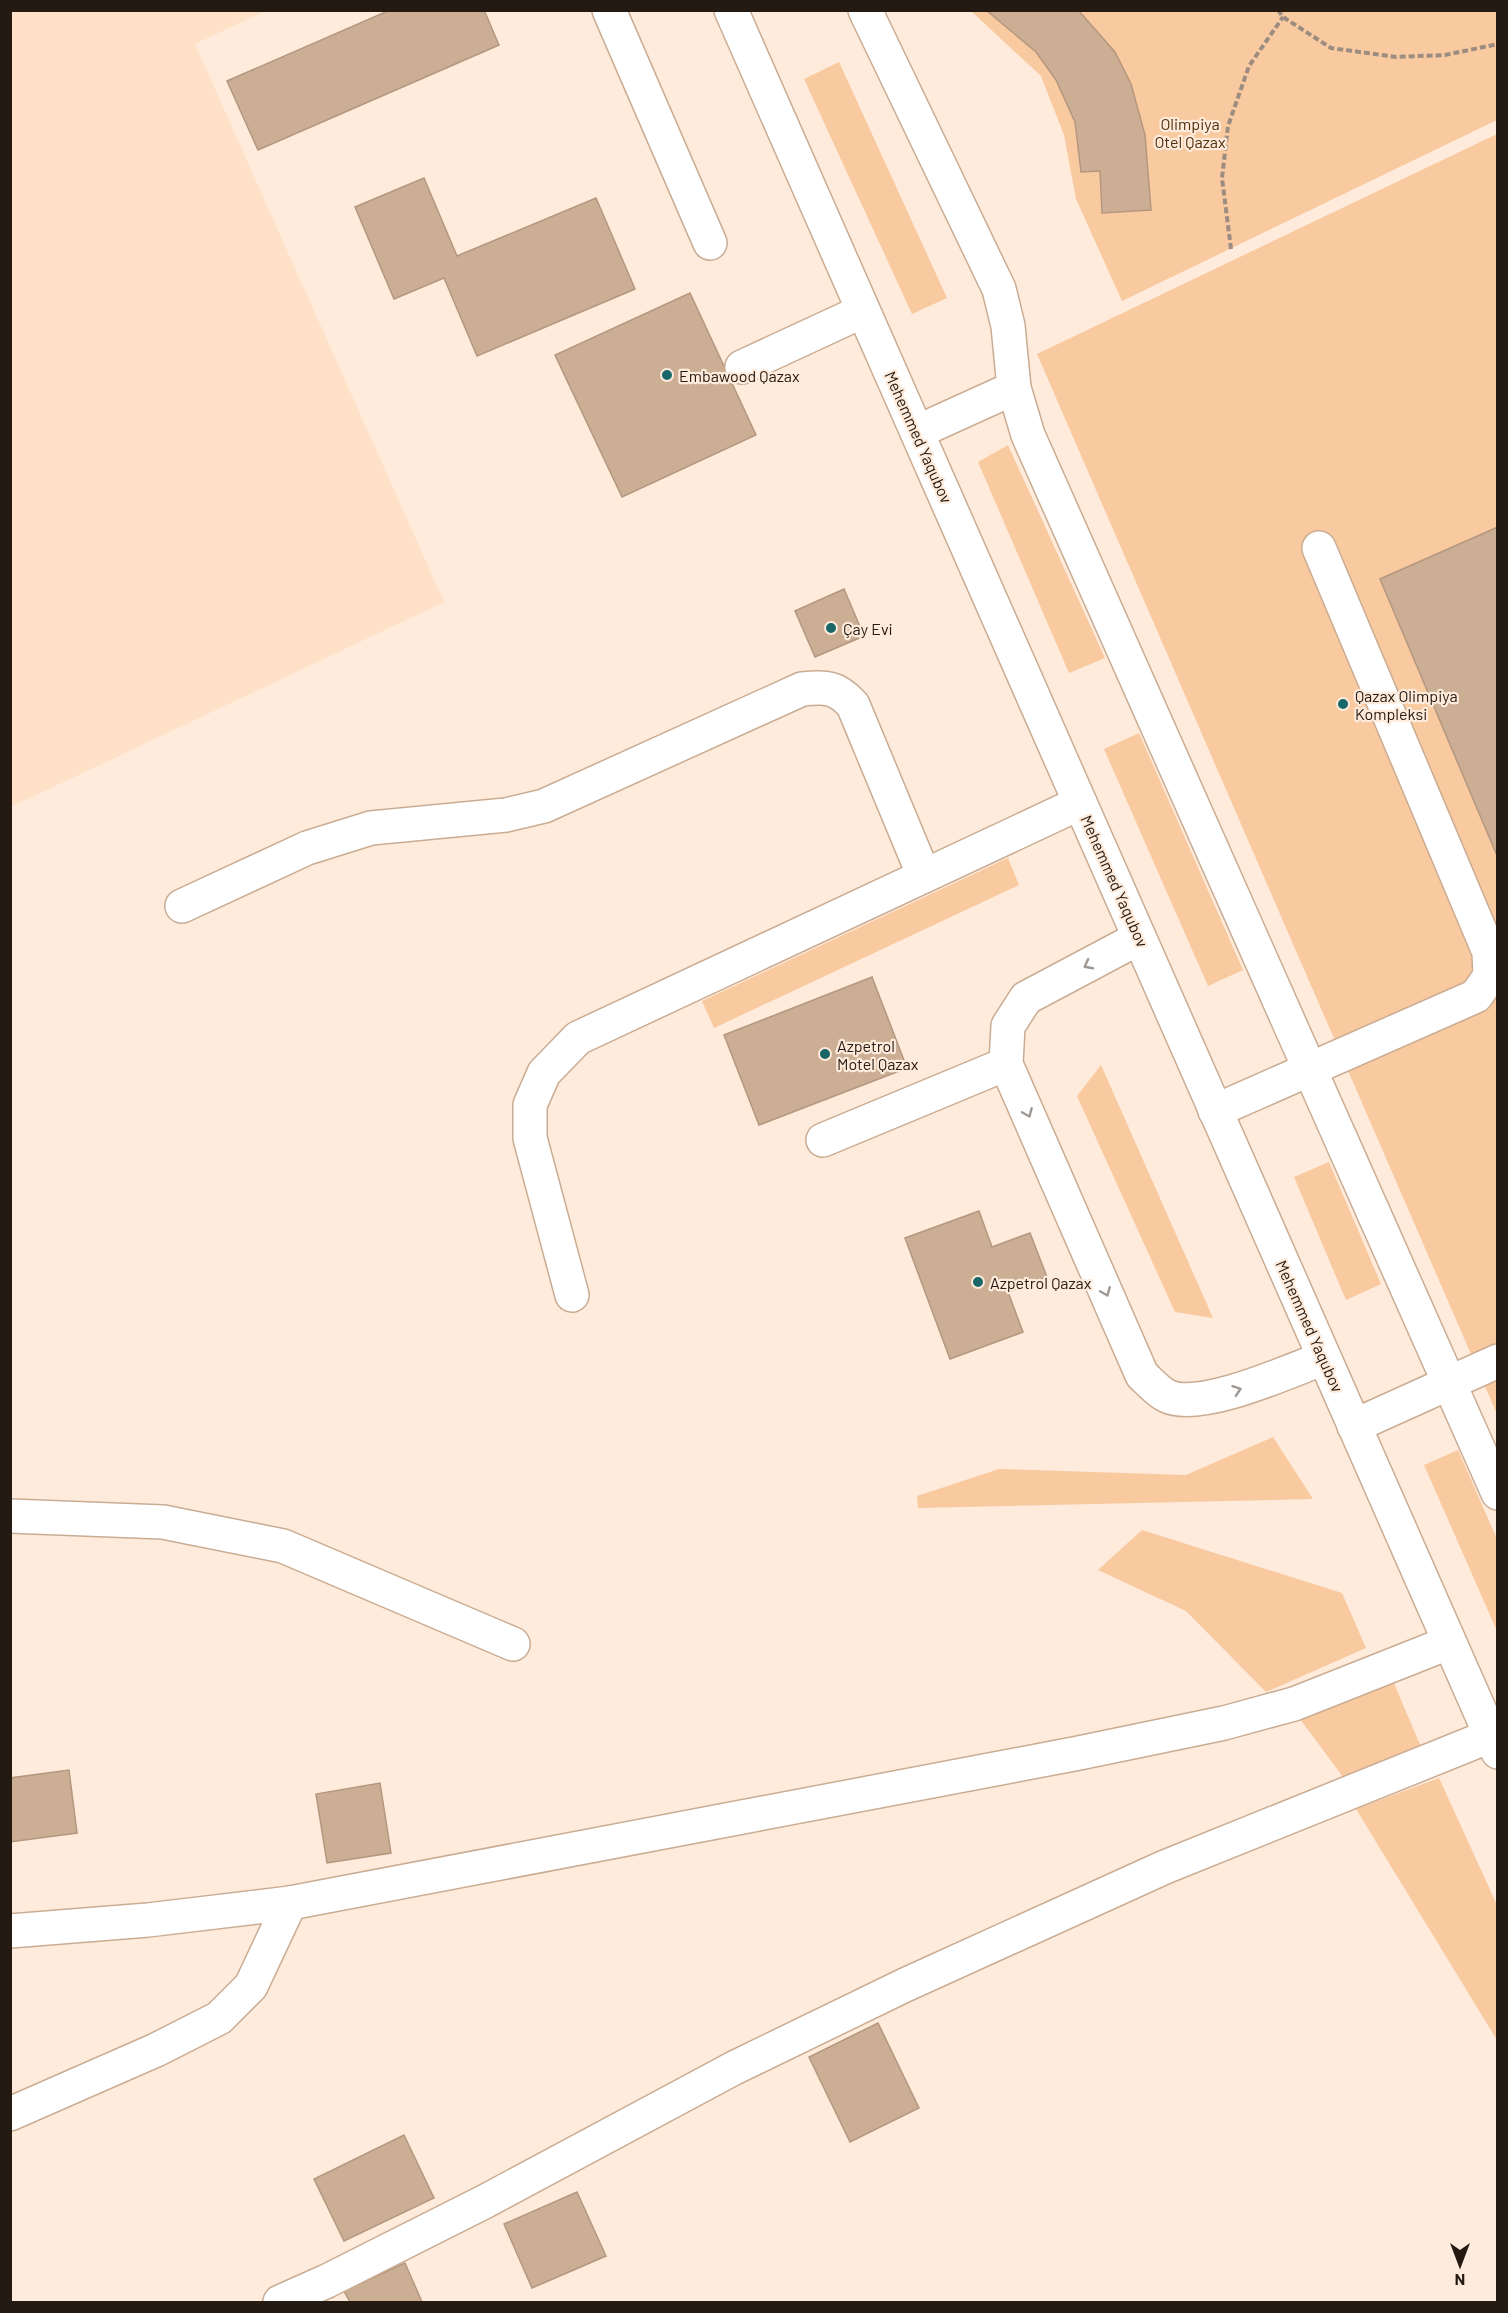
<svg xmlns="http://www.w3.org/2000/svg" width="1508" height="2313" font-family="Barlow,sans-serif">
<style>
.built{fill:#ffe1c8}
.green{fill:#f9c9a0}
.building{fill:#ccae95;stroke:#b4977f;stroke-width:1.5}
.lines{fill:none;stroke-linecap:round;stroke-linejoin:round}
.minor-casing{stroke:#caac93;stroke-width:36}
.major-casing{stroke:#caac93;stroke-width:36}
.path{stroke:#9c8d80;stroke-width:4;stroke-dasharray:6 3;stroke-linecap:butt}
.minor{stroke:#fff;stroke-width:33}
.major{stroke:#fff;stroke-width:33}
.oneway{stroke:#9d9894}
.poi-dot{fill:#196768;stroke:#feebdb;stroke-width:2}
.labels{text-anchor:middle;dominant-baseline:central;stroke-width:4.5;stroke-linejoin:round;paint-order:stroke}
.park-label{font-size:16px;fill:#512f0b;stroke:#feebdb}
.poi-label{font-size:16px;fill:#251a11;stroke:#feebdb;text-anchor:start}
.street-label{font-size:16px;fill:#251a11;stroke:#feebdb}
</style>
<rect width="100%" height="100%" fill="#feebdb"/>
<path class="built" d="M10,11H265L195,44L444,602L11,807Z"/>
<g class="green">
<path d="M971,11H1497V120L1122,301L1076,199L1064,135L1041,76Z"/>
<path d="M839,62L947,298L912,314L804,79Z"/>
<path d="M1497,134V1414L1037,354Z"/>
<path d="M1008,445L1105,658L1069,673L978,462Z"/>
<path d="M1139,733L1243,970L1208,986L1104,749Z"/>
<path d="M1008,858L1019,885L714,1028L702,1001Z"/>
<path d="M1101,1065L1213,1318L1175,1312L1077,1096Z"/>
<path d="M1329,1162L1381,1284L1346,1300L1294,1177Z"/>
<path d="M1273,1437L1313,1499L918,1508L917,1496L999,1469L1186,1475Z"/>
<path d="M1458,1450L1497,1539V1631L1424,1465Z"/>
<path d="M1142,1530L1342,1593L1366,1648L1266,1692L1186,1611L1098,1570Z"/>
<path d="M1393,1681L1421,1747L1343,1777L1300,1719Z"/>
<path d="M1439,1778L1497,1905V2040L1356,1809Z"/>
</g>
<g class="building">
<path d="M390,10H484L499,45L258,150L227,81Z"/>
<path d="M986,10H1078L1115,52L1131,84L1145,135L1151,210L1102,213L1100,171L1081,172L1075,122L1056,80L1036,52Z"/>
<path d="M424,178L457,256L596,198L635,289L477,356L444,278L394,299L355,207Z"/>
<path d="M690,293L756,435L622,497L555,355Z"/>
<path d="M1498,527V858L1380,579Z"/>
<path d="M844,589L864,636L815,657L795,611Z"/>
<path d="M872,977L907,1068L759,1125L724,1035Z"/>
<path d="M979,1211L992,1247L1030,1233L1047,1277L1008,1292L1023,1332L950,1359L905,1238Z"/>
<path d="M69,1770L77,1833L10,1842V1778Z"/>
<path d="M380,1783L391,1853L327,1863L316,1794Z"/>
<path d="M878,2023L919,2108L850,2142L809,2057Z"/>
<path d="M404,2135L434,2198L344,2241L314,2179Z"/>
<path d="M577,2192L606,2256L532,2288L504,2224Z"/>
<path d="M405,2263L422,2302H350L344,2291Z"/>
</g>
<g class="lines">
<defs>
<g id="minor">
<path d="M609,10L710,243"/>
<path d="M865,10L999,289L1008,326L1014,388L1028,435L1498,1493"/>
<path d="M742,367L863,311"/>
<path d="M917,432L1014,388"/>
<path d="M182,906L307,848L371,828L506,815L544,806L802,689C826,687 836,686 853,705L924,876"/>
<path d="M1139,938L1026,998L1008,1026L1006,1064L1142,1375C1149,1381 1158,1392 1167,1396C1200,1412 1289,1371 1324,1358"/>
<path d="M1215,1111L1476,996L1490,976L1489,952L1319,548"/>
<path d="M823,1140L1006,1064"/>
<path d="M572,1295L530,1138V1105L544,1073L578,1038L1080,803"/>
<path d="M1354,1426L1498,1361"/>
<path d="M10,1516L163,1522L283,1546L513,1644"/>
<path d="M10,1931L148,1920L290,1903L1079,1753L1224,1723L1294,1704L1448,1643"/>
<path d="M10,2114L156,2050L219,2018L251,1986L290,1903"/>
<path d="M280,2302L327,2281L484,2202L734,2068L905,1985L1165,1867L1490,1736"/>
</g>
<path id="major" d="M731,10L1498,1752"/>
</defs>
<use href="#minor" class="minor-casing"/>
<use href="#major" class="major-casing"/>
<g class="path">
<path d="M1278,10L1283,17L1331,48L1396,57L1445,55L1498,44"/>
<path d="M1231,249L1222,178L1228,126L1249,66L1283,17"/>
</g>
<use href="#minor" class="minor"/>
<use href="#major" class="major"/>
</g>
<defs><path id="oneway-chevron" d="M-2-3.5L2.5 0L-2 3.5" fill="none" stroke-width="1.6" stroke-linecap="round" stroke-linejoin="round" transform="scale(1.5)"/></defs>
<g class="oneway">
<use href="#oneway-chevron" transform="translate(1088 965) rotate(152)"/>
<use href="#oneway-chevron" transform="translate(1028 1113) rotate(67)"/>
<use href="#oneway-chevron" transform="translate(1106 1292) rotate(67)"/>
<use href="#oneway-chevron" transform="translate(1237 1390) rotate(-19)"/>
</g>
<g class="poi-dot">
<circle cx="667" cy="375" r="6"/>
<circle cx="831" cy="628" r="6"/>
<circle cx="1343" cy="704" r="6"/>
<circle cx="825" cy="1054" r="6"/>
<circle cx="978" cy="1282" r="6"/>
</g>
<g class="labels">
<g class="park-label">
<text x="1190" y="123">Olimpiya<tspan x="1190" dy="18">Otel Qazax</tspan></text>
</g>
<g class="poi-label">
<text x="679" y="375">Embawood Qazax</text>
<text x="843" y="628">Çay Evi</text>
<text x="1355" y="695">Qazax Olimpiya<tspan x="1355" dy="18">Kompleksi</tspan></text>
<text x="837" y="1045">Azpetrol<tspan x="837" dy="18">Motel Qazax</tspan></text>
<text x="990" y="1282">Azpetrol Qazax</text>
</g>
<g class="street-label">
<text transform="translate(919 437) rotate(66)">Mehemmed Yaqubov</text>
<text transform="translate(1115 881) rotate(66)">Mehemmed Yaqubov</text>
<text transform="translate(1310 1326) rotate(66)">Mehemmed Yaqubov</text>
</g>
</g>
<rect width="1508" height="2313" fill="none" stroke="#251a11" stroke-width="24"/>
<g transform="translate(1460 2265) rotate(180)" stroke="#feebdb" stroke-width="4.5" paint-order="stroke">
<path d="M0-4.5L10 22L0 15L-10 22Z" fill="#251a11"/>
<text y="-9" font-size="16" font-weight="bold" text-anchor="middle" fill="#251a11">N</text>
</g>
</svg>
